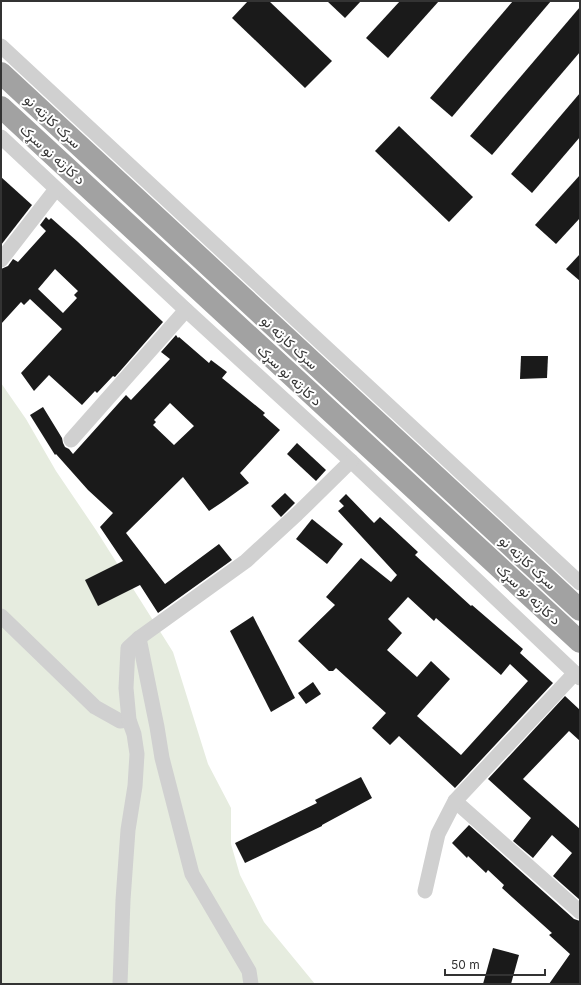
<svg xmlns="http://www.w3.org/2000/svg" width="581" height="985" font-family="Inter,Vazirmatn,sans-serif">
<style>
.green{fill:#e6ecdf}
.building{fill:#1a1a1a;fill-rule:evenodd}
.lines{fill:none;stroke-linecap:round;stroke-linejoin:round}
.minor{stroke:#d0d0d0;stroke-width:15}
.trunk{stroke:#a2a2a2;stroke-width:22}
.labels{text-anchor:middle;dominant-baseline:central;stroke-width:4;stroke-linejoin:round;paint-order:stroke}
.street-label{font-size:14px;fill:#333;stroke:#fff}
</style>
<rect width="100%" height="100%" fill="#fff"/>
<path class="green" d="M1,383L26,419L56,471L96,530L173,652L208,764L231,808V844L240,875L264,922L315,984H1Z"/>
<g class="building">
<path d="M248,1H269L332,61L305,88L232,18Z"/>
<path d="M327,1H361L345,18Z"/>
<path d="M400,1H439L388,58L366,38Z"/>
<path d="M513,1H551L452,117L430,98Z"/>
<path d="M580,7V52L492,155L470,136Z"/>
<path d="M580,93V137L532,193L511,174Z"/>
<path d="M399,126L473,197L449,222L375,151Z"/>
<path d="M580,175V218L556,244L535,225Z"/>
<path d="M1,177L32,205L1,245Z"/>
<path d="M46,217L49,220L51,218L78,242L163,322L115,377L113,376L97,393L95,391L82,405L49,375L34,391L21,373L62,329L30,299L24,305L21,302L1,324V269L8,266L13,259L18,262L46,231L40,225ZM55,269L78,291L74,295L77,298L63,313L38,289Z"/>
<path d="M580,254V281L566,269Z"/>
<path d="M176,335L178,338L179,337L209,363L211,360L227,372L222,378L265,413L263,415L280,430L240,473L249,483L224,501L209,511L183,477L126,533L165,584L219,544L232,560L158,613L140,585L98,606L85,580L123,561L100,527L113,513L88,490L56,454L55,455L30,415L43,407L62,438L63,443L65,447L69,449L73,454L126,395L131,400L170,359L161,352ZM170,403L194,426L174,445L153,425L156,422L154,420Z"/>
<path d="M521,356H548L547,378L520,379Z"/>
<path d="M297,443L326,470L316,481L287,454Z"/>
<path d="M285,493L295,503L281,517L271,506Z"/>
<path d="M346,494L374,523L380,517L390,526L418,552L415,555L471,606L472,605L523,649L520,653L553,683L455,788L399,736L390,745L372,728L386,713L336,668L333,671H329L298,641L335,605L326,597L361,558L391,582L397,575L338,511L344,506L339,501ZM408,597L434,621L436,618L501,675L510,664L528,681L461,755L417,716L450,679L431,661L417,677L387,650L402,633L388,619Z"/>
<path d="M312,519L343,544L327,564L296,539Z"/>
<path d="M253,616L295,698L271,712L230,631Z"/>
<path d="M313,682L321,694L306,704L298,693Z"/>
<path d="M565,696L580,710V741L569,731L523,779L580,829V900L553,876L572,853L552,835L533,858L513,841L531,818L488,779Z"/>
<path d="M361,777L372,798L322,825V826L245,863L235,843L317,803L315,800Z"/>
<path d="M469,825L574,919L580,921V984H549L570,954L549,935L552,933L502,888L504,885L488,870L486,873L468,856L467,858L452,843Z"/>
<path d="M493,948L519,955L511,984H483Z"/>
</g>
<g class="lines">
<g class="minor">
<path d="M1,46L580,583"/>
<path d="M1,137L186,310L351,461L580,678"/>
<path d="M1,260L56,189"/>
<path d="M71,440L186,310"/>
<path d="M1,616L95,707L120,721L129,720"/>
<path d="M139,638L157,727L162,758L192,874L249,971L251,984"/>
<path d="M455,801L580,912"/>
<path d="M425,891L438,834L455,801L575,673"/>
<path d="M120,984L123,900L128,830L135,786L137,754L134,734L129,720L126,688L128,648L139,638L246,561L297,514L351,461"/>
</g>
<g class="trunk">
<path d="M1,73L580,610"/>
<path d="M1,107L580,642"/>
</g>
</g>
<g class="labels">
<g class="street-label">
<text transform="translate(53 121) rotate(43)">سرک کارته نو</text>
<text transform="translate(53 154) rotate(42)">د کارته نو سړک</text>
<text transform="translate(290 342) rotate(43)">سرک کارته نو</text>
<text transform="translate(290 375) rotate(43)">د کارته نو سړک</text>
<text transform="translate(528 562) rotate(43)">سرک کارته نو</text>
<text transform="translate(529 594) rotate(43)">د کارته نو سړک</text>
</g>
</g>
<rect width="581" height="985" fill="none" stroke="#333333" stroke-width="4"/>
<path d="M445 969v6h100v-6" fill="none" stroke="#333333" stroke-width="2"/>
<text x="451" y="969" font-size="12" fill="#333333" stroke="#ffffff" stroke-width="3" paint-order="stroke">50 m</text>
</svg>
